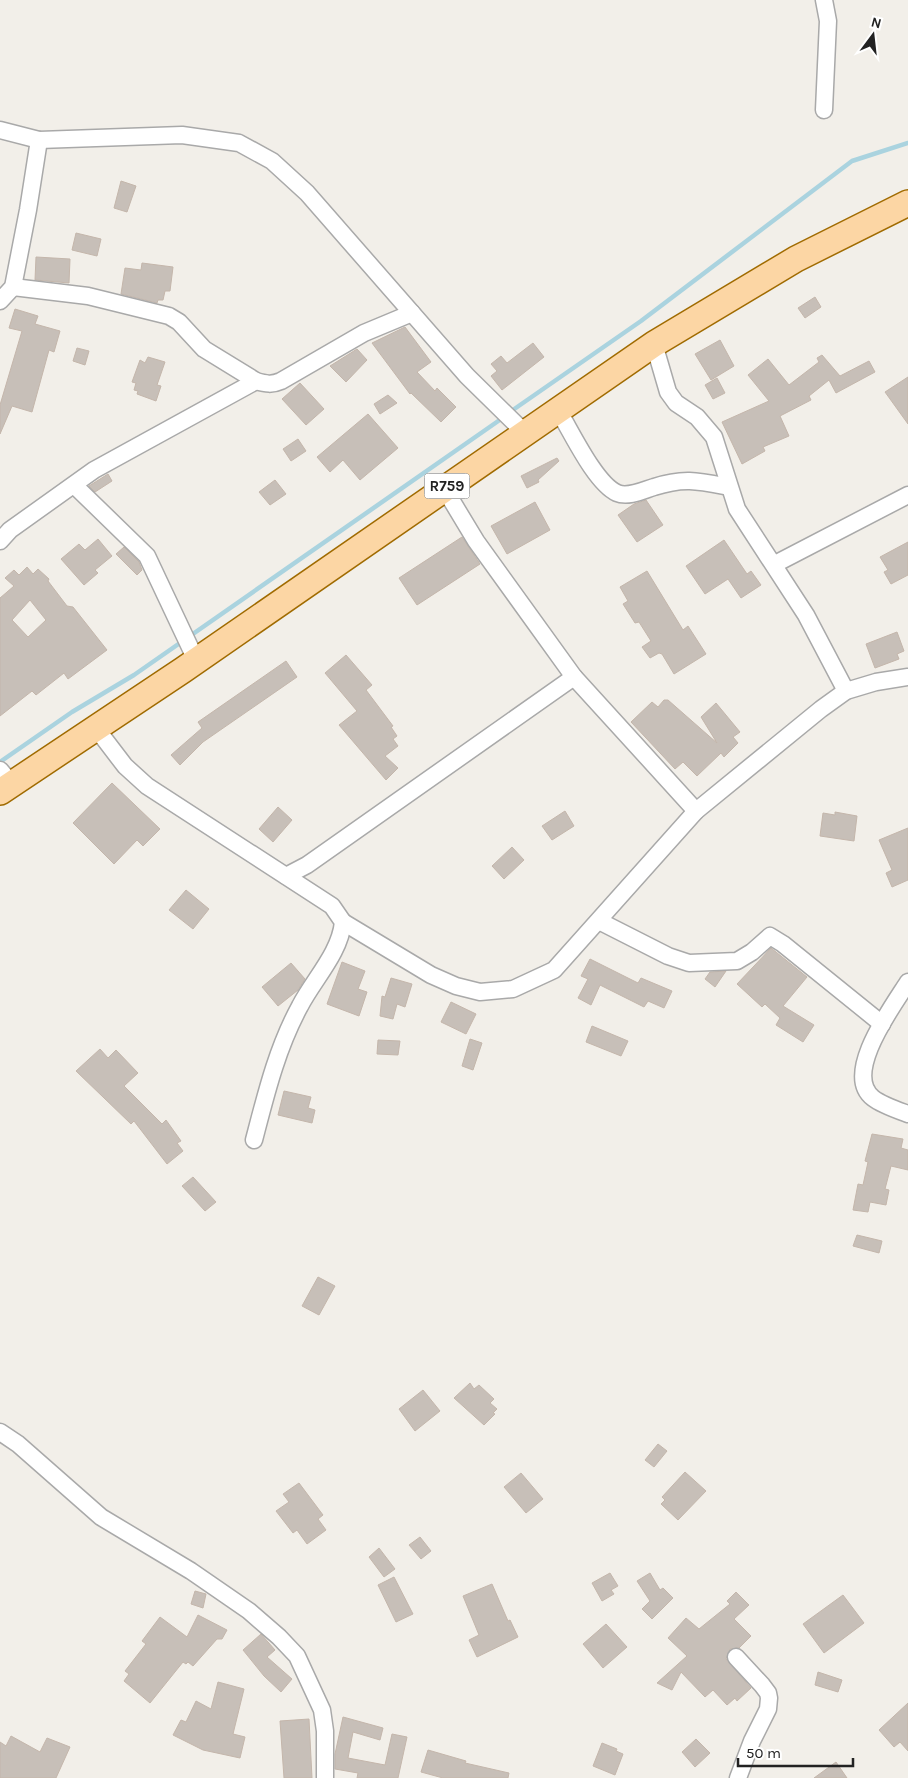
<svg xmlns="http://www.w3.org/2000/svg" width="908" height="1778" font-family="Karla,sans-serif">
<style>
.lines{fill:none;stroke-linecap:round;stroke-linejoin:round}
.stream{stroke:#aad3df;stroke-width:4.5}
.building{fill:#c7bfb8;stroke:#c4b6ab;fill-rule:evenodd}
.street-casing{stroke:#a9a9a9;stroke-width:19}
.primary-casing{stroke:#a06b00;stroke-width:28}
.street{stroke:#fff;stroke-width:16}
.primary{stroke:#fcd6a4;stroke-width:25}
.labels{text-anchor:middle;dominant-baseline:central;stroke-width:4;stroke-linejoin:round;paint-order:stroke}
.shield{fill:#fff;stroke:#646464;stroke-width:1}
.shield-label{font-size:15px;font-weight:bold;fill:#222}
</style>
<rect width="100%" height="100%" fill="#f2efe9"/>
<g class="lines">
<g class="stream">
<path d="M510,412L641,321L852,161L908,143"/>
<path d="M0,762L72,712L134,675L504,417"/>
</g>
</g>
<g class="building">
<path d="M121,181L136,186L127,212L114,208Z"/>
<path d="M76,233L101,239L97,256L72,250Z"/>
<path d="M36,257L70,259L69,283L35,280Z"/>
<path d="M142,263L173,267L170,291H165L163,300H158L157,303L121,294L125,268L141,270Z"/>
<path d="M815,297L821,307L805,318L798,308Z"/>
<path d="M15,309L38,316L35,324L60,331L54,352L49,350L32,412L12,406L0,434V405L22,331L9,328Z"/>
<path d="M405,327L431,362L417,372L435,391L437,388L456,407L441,422L411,393L410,394L372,343Z"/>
<path d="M720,340L734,366L711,380L695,354Z"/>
<path d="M533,343L544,357L502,390L491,376L497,371L491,364L501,356L507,363Z"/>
<path d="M77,348L89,351L85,365L73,361Z"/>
<path d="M357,349L367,360L346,382L330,366Z"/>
<path d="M822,355L840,376L869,361L875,372L836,393L829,380L809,396L811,400L780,416L789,436L763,447L765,451L742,464L722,422L769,401L748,375L768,359L789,385L819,362L817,358Z"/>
<path d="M148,357L165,362L157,385L161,386L156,401L137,394L138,391L134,390L136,383L132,382L140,360L145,363Z"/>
<path d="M908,377V424L885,392Z"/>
<path d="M717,378L725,393L713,399L705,385Z"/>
<path d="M300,383L324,409L306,425L282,399Z"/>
<path d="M388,395L397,403L380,414L374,404Z"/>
<path d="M368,414L398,448L360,480L343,460L330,472L317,457Z"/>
<path d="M298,439L306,451L291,461L283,449Z"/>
<path d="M557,458L559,461L538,480L539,482L527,488L521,476Z"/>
<path d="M108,474L112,481L95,492L89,486Z"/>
<path d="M275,480L286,494L270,505L259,492Z"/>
<path d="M646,500L663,525L637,542L618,515L634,504Z"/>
<path d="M535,502L550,530L507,554L491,526Z"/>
<path d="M462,537L480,564L417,605L399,578Z"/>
<path d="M98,539L112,556L95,570L98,573L84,585L61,559L79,544L85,550Z"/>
<path d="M724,540L747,574L751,571L761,585L741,598L728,579L705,594L686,566Z"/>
<path d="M908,542V575L891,584L884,572L888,570L880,557Z"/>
<path d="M124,547L139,562L142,570L137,575L116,554Z"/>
<path d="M27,567L33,574L38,569L49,579L48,581L67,606L73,607L107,650L68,679L64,673L36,695L32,691L0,716V598L14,586L5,578L14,570L19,575ZM30,600L46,620L28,637L12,620Z"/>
<path d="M647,571L683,630L688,626L706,654L674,674L662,654L659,653L650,658L642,647L651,641L639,622L635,623L623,604L628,601L620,587Z"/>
<path d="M897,632L904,651L897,654L899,659L875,668L866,644Z"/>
<path d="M346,655L372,685L366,690L393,726L391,727L397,736L393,739L398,746L385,756L398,768L386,780L339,725L357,711L325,673Z"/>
<path d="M286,661L297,677L203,742L180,765L171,755L202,728L198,722Z"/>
<path d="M664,700H668L717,743L701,717L716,703L740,732L733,737L738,743L724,757L721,753L697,776L683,762L675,769L631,722L652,702L658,707Z"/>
<path d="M112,783L160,829L143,846L137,840L114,864L73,823Z"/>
<path d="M278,807L292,820L273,842L259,829Z"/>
<path d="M565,811L574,826L552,840L542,826Z"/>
<path d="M835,812L857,816L854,841L820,836L823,813L835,815Z"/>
<path d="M908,828V880L892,887L886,873L892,870L879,840Z"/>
<path d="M512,847L524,860L504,879L492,866Z"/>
<path d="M186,890L209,909L193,929L169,910Z"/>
<path d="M771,948L807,977L783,1006L814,1025L803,1042L776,1025L780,1018L765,1004L762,1007L737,984Z"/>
<path d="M590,959L638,983L641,978L672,991L664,1008L648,1001L644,1007L600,985L591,1005L578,998L588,979L581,976Z"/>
<path d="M342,962L365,971L358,989L367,992L359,1016L327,1004Z"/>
<path d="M291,963L305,979L298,990L278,1006L262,987Z"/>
<path d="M726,971L715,987L705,979L710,972Z"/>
<path d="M391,978L412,984L405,1007L397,1004L393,1019L380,1016L382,996L385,997Z"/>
<path d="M451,1002L476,1014L466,1034L441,1022Z"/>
<path d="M592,1026L628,1041L621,1056L586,1042Z"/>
<path d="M470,1039L482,1043L473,1070L462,1066Z"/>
<path d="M378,1040L400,1041L398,1055L377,1054Z"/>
<path d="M100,1049L108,1058L116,1050L138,1073L124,1086L162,1124L166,1120L181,1141L177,1143L183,1151L167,1164L134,1121L131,1124L76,1071Z"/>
<path d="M284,1091L311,1097L308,1108L315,1110L312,1123L278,1115Z"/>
<path d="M872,1134L903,1139L901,1148L908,1150V1170L891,1166L885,1189L889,1190L886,1205L870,1202L868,1212L853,1210L858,1184L863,1185L868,1162L865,1161Z"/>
<path d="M193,1177L216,1202L205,1211L182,1186Z"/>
<path d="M857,1235L882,1241L879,1253L853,1246Z"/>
<path d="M318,1277L335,1286L319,1315L302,1306Z"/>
<path d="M470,1383L474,1389L479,1385L494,1399L490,1403L497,1409L493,1413L495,1414L484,1425L454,1398Z"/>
<path d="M423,1390L440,1411L415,1431L399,1409Z"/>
<path d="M658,1444L667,1451L654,1467L645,1460Z"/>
<path d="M685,1472L706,1491L678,1520L661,1504L665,1500L662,1497Z"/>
<path d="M521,1473L543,1499L526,1513L504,1487Z"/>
<path d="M299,1483L323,1515L318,1519L326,1530L307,1544L297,1530L293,1533L276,1511L289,1502L283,1494Z"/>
<path d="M420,1537L431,1551L421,1559L409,1545Z"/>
<path d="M379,1548L395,1569L384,1577L369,1557Z"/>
<path d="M610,1573L618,1586L611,1590L614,1594L602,1601L592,1583Z"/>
<path d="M650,1573L660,1590L663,1588L673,1598L652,1619L642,1609L650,1601L637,1581Z"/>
<path d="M394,1577L413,1614L396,1622L378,1585Z"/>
<path d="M492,1584L508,1621L510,1620L518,1637L477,1657L469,1640L479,1635L463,1596Z"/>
<path d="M195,1591L206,1594L203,1608L191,1604Z"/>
<path d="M736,1592L749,1605L734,1619L751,1636L739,1648L730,1649L726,1659L751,1688L737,1701L735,1698L727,1705L713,1690L705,1697L681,1672L672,1690L657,1683L687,1656L668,1638L686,1618L699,1629L730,1604L727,1601Z"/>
<path d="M843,1595L864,1623L824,1653L803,1624Z"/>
<path d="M198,1615L227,1630L222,1639H217L193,1666L188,1662L186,1664L183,1662L150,1703L124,1681L129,1674L125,1671L146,1644L142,1641L160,1617L187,1637Z"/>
<path d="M606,1624L627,1647L603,1668L583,1644Z"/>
<path d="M261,1634L275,1650L267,1657L292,1679L281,1692L264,1676L243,1650Z"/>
<path d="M818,1672L842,1680L838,1692L815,1685Z"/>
<path d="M218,1682L244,1689L233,1734L245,1737L240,1758L203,1750L173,1735L181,1720L186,1722L196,1701L211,1709Z"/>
<path d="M908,1703V1751L900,1742L894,1747L879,1730Z"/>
<path d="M343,1717L383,1728L380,1740L353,1732L348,1758L385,1765L392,1734L407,1737L398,1778H357L358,1773L335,1769V1754Z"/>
<path d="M309,1719L312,1778H284L280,1721Z"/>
<path d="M11,1736L40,1752L47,1738L70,1747L56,1778H0V1742L6,1746Z"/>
<path d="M696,1739L710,1753L695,1767L682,1752Z"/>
<path d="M602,1743L617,1749L616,1751L623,1754L615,1775L593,1766Z"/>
<path d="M428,1750L466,1761L465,1763L509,1773L508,1778H443L421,1772Z"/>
<path d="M836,1762L847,1778H814Z"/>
</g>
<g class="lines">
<defs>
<g id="street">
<path d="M824,0L828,21L824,110"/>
<path d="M0,130L39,140L182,135L239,143L272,161L307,193L467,376L524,432"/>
<path d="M13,287L88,296L169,316L179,322L204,349L256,381C266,384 272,385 281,381L364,333L412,313"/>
<path d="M0,301L13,287L28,210L39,140"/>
<path d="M654,344L668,392L676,403L697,417L714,437L737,509L806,615L846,691"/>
<path d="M558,410C571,431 595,483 617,493C628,498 644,490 654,487C684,477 699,481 729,487"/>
<path d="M74,485L147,556L196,660"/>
<path d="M444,488L476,541L574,677L696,811"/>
<path d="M0,541L10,530L94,470L256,381"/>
<path d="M775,564L908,495"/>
<path d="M96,728L125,766L147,786L332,906L343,922C340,953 314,979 300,1006C277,1048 266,1094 254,1140"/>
<path d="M0,770L12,784"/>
<path d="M286,876L307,865L574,677"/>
<path d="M599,921L668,956L689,963L737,961L752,952L770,936L783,944L882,1024"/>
<path d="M343,922L431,975L456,986L480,992L513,989L554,970L696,811L821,709L846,691L876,682L908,677"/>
<path d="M908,982C893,1006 842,1074 873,1098C882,1105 897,1110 908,1114"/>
<path d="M0,1432L18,1444L101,1517L191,1571L249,1611L279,1637L297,1656L322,1710L325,1731V1778"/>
<path d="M736,1657L762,1685L768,1693L769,1698L768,1709L752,1741L738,1778"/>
</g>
<path id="primary" d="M0,792L183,670L654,344L796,259L908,203"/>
</defs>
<use href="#street" class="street-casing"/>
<use href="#primary" class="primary-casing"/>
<use href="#street" class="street"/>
<use href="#primary" class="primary"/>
</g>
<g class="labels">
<rect class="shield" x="424.5" y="473.5" width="45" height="25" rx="4"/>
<g class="shield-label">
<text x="447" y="486">R759</text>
</g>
</g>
<g transform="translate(873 35) rotate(15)" stroke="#ffffff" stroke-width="4" paint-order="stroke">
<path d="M0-4L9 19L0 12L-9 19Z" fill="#222222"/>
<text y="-8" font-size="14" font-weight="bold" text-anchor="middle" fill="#222222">N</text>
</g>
<path d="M738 1758v8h115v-8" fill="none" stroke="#222222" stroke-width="2.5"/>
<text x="746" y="1758" font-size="15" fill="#222222" stroke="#ffffff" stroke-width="4" paint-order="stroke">50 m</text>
</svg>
